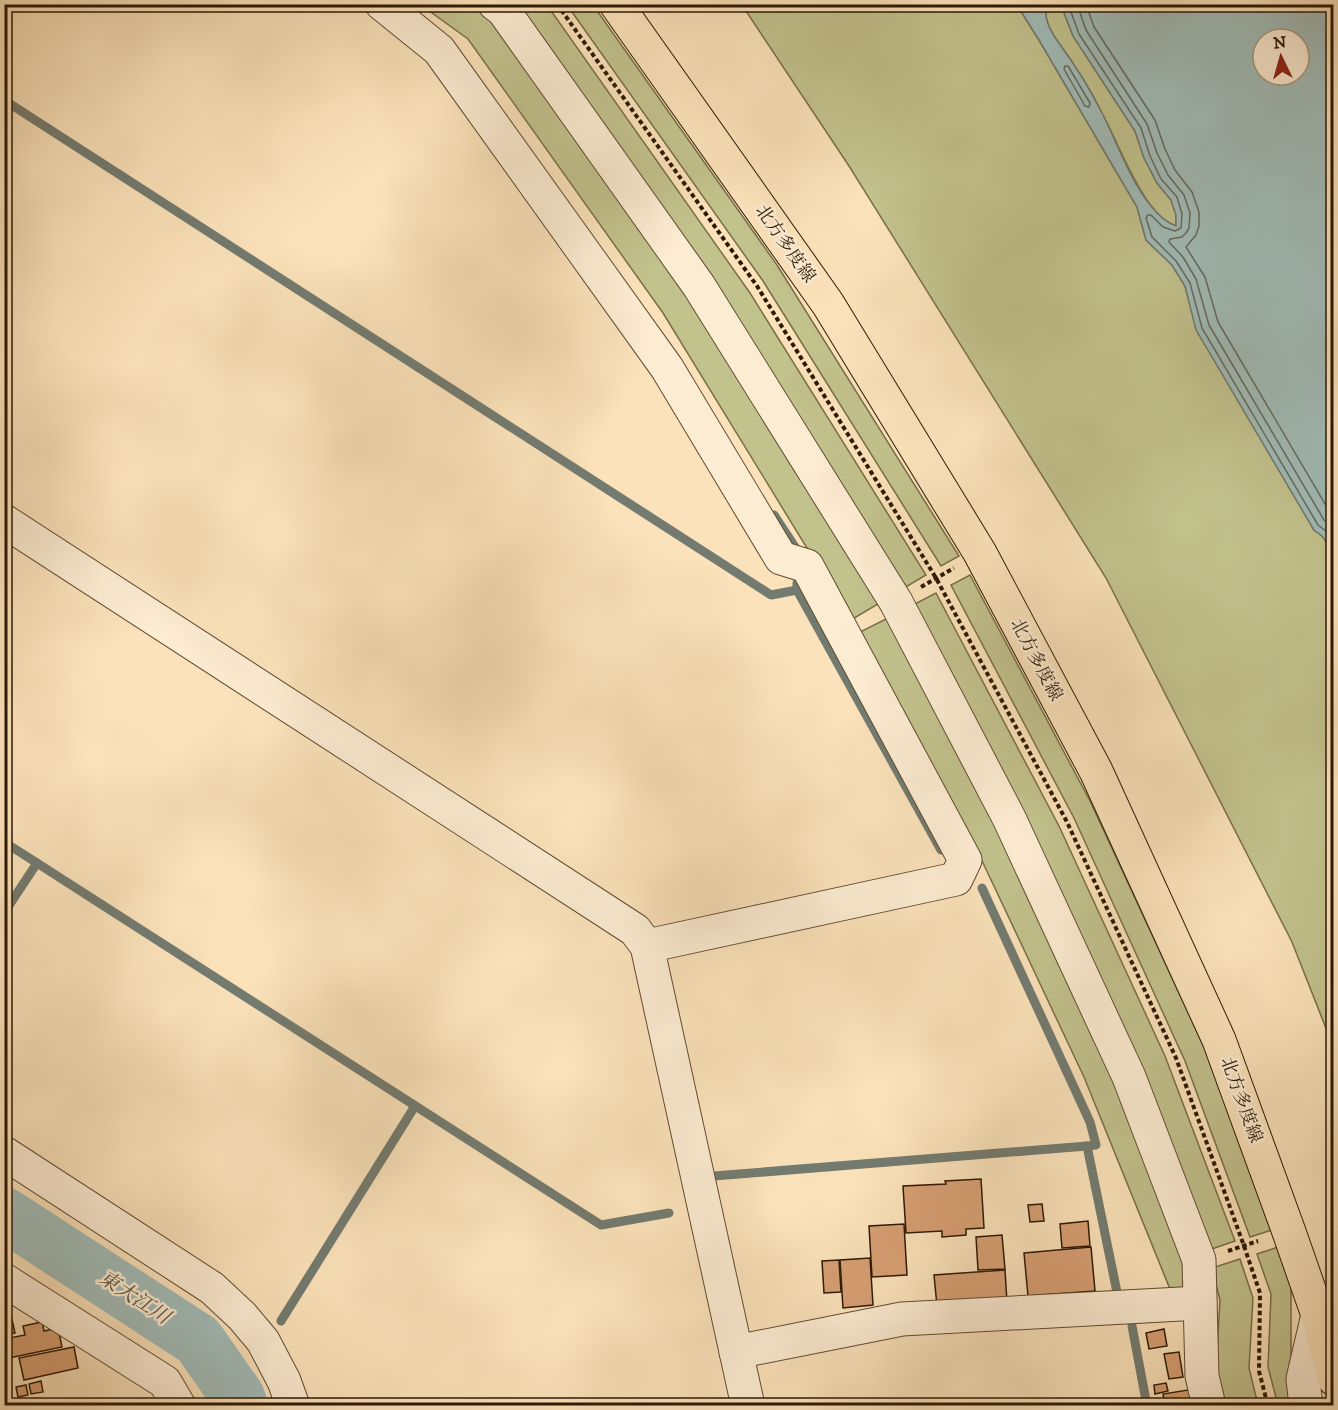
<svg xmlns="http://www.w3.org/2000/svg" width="1338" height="1410" font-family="'IM FELL DW Pica','Noto Serif JP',serif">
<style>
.green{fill:#c2c28d;stroke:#786e48;stroke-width:1.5}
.water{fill:#a1bcb8;stroke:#737b70;stroke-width:1.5;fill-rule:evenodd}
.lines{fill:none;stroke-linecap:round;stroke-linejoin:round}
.shore{stroke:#676a5e;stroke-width:1.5}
.stream{stroke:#737b70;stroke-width:9}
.river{stroke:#a1bcb8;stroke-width:54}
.building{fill:#d79f73;stroke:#2d1903;stroke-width:1.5}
.minor-casing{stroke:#604b31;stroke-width:35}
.major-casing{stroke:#2d1903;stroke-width:35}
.path{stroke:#2d1903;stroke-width:4;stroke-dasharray:4.5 3;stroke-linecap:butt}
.minor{stroke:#fcecd2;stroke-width:33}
.major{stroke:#fbe2ba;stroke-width:33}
.labels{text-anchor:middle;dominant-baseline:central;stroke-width:5;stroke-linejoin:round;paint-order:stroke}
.street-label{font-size:18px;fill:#2d1903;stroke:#fcecd2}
.water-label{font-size:20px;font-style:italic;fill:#565242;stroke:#fcecd2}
</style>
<rect width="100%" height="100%" fill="#fbe2ba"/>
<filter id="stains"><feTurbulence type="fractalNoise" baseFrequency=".00333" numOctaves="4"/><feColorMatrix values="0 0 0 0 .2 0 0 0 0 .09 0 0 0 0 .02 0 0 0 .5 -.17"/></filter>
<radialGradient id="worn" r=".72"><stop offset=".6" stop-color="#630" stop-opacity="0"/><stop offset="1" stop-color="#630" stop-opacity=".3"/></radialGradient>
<g class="green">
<path d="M421,5H479L691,293L883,601L851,620L663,313L468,39Z"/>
<path d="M511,5H547L750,293L926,575L899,591Z"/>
<path d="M567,5H593L777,265L959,556L941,566L763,281Z"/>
<path d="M742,5H1017L1039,40L1137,207L1146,240L1172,265L1185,286L1197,330L1314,530L1322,536L1333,551V1046L1292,942L1106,578L849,166Z"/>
<path d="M1047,5H1061L1073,36L1135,131L1144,158L1157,183L1171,200L1176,215V226C1164,222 1156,213 1149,203C1129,175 1118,143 1102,113C1090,89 1077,68 1061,46C1053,35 1042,19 1047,5Z"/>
<path d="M970,575L1090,801L1204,1047L1272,1230L1250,1237L1185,1061L1074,818L951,585Z"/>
<path d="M936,593L1059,826L1165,1056L1235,1241L1206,1251L909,607Z"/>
<path d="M892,616L1000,823L1187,1251L1185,1285L1172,1294L1084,1077L967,829L858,633Z"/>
<path d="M1278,1247L1291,1286V1363L1296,1405H1278L1268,1367L1271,1294L1257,1254Z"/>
<path d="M1240,1259L1253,1298L1249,1368L1258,1405H1224L1216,1371L1220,1300L1212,1268Z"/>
</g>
<path class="water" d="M1017,5H1047C1042,19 1053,35 1061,46C1077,68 1090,89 1102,113C1118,144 1129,179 1151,206C1158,215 1165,222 1176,226V215L1171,200L1157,183L1144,158L1135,131L1073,36L1061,5H1333V551L1322,536L1314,530L1196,330L1185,286L1172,265L1146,240L1137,207L1039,40ZM1263,39H1299V75H1263Z"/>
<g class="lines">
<g class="shore">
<path d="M1068,4L1079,34L1141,128L1150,156L1161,179L1177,197L1182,214L1181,228L1175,231L1163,227L1151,215H1148L1146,218L1152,237L1176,261L1190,283L1202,328L1318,525L1327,532L1334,540"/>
<path d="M1077,4L1086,30L1147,124L1157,153L1168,175L1184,195L1190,213L1189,228L1186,233L1182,237L1170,239L1169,242L1183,257L1196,279L1209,325L1324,520L1334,528"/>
<path d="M1086,4L1094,27L1155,120L1165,149L1175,170L1192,192L1199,212V226L1196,235L1186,247L1205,277L1218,322L1331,514L1334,516"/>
<path d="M1065,66H1068L1090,103L1089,107L1085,106L1064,69Z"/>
</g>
<g class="stream">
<path d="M4,100L771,595L797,590"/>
<path d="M774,515L795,547L796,553"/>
<path d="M797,583V590L941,850"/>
<path d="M4,842L37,863"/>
<path d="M982,888L1090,1122L1096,1145L1087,1146L1118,1297"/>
<path d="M4,913L37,863L601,1225L669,1213"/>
<path d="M714,1176L1087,1146"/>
<path d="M281,1321L415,1106"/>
<path d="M1132,1326L1147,1406"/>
</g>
<path class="river" d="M4,1214L198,1340L238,1397L241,1406"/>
</g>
<g class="building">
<path d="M981,1179L984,1228L966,1229V1235L942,1237V1231L906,1233L903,1186L946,1184L945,1181Z"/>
<path d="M1042,1204L1044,1221L1030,1222L1028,1205Z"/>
<path d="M1088,1221L1090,1246L1062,1248L1060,1224Z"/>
<path d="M904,1224L907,1275L872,1277L869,1226Z"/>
<path d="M1002,1235L1005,1269L978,1270L976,1237Z"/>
<path d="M1091,1247L1095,1291L1028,1296L1024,1253Z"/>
<path d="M870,1258L873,1305L843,1308L840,1260Z"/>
<path d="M839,1260L841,1292L824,1293L822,1261Z"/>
<path d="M1005,1270L1007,1302L937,1306L934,1275Z"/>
<path d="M11,1315L15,1333L4,1336V1316Z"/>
<path d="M42,1322L44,1331L58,1328L62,1347L4,1359V1339L25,1335L23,1326Z"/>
<path d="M1164,1329L1167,1346L1149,1349L1146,1333Z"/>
<path d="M74,1347L78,1368L24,1380L19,1358Z"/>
<path d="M1179,1352L1183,1377L1169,1379L1164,1354Z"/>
<path d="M41,1381L43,1392L31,1394L29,1384Z"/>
<path d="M1166,1383L1168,1391L1155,1394L1154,1385Z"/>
<path d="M26,1385L28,1395L18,1397L16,1387Z"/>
<path d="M1194,1389L1197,1406H1165L1163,1394Z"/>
</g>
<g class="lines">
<defs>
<g id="minor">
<path d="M382,4L439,50L667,368L781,558L807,566L965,860L956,879L647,946"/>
<path d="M495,4L503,10L699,286L896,602L1009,818L1129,1077L1199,1260L1202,1376L1209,1406"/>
<path d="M4,521L635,930L647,946L748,1406"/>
<path d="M4,1153L212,1288L242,1316L263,1341L284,1381L293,1406"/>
<path d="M4,1280L165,1382L179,1406"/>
<path d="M736,1352L902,1319L1200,1303"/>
<path d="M1306,1406L1303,1379L1318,1315"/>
</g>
<path id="major" d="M616,4L828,304L980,553L1096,771L1219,1040L1289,1232L1318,1315L1334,1379"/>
</defs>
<use href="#minor" class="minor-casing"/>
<use href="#major" class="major-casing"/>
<g class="path">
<path d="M557,4L757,286L936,578L1067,822L1176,1058L1244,1246L1260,1293L1259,1371L1268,1406"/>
<path d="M921,587L954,568"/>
<path d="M1228,1251L1258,1241"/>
</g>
<use href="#minor" class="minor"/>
<use href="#major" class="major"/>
</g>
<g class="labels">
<g class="street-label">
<text transform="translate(785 244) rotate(55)">北方多度線</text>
<text transform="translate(1036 660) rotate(62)">北方多度線</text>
<text transform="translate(1241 1100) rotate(70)">北方多度線</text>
</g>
<g class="water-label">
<text transform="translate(134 1298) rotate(33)">東大江川</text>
</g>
</g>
<rect width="1338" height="1410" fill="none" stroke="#fbe2ba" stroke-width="24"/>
<rect x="6" y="6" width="1326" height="1398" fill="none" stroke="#2d1903" stroke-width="3"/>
<rect x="12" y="12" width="1314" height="1386" fill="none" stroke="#2d1903" stroke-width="1.5"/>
<g transform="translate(1281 57) rotate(355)"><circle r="28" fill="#fcecd2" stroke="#a9987f" stroke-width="1.5"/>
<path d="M0-4.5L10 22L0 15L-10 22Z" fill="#8f2418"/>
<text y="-9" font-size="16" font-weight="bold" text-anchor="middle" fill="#2d1903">N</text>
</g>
<rect width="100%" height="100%" filter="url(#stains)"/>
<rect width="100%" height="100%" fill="url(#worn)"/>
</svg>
